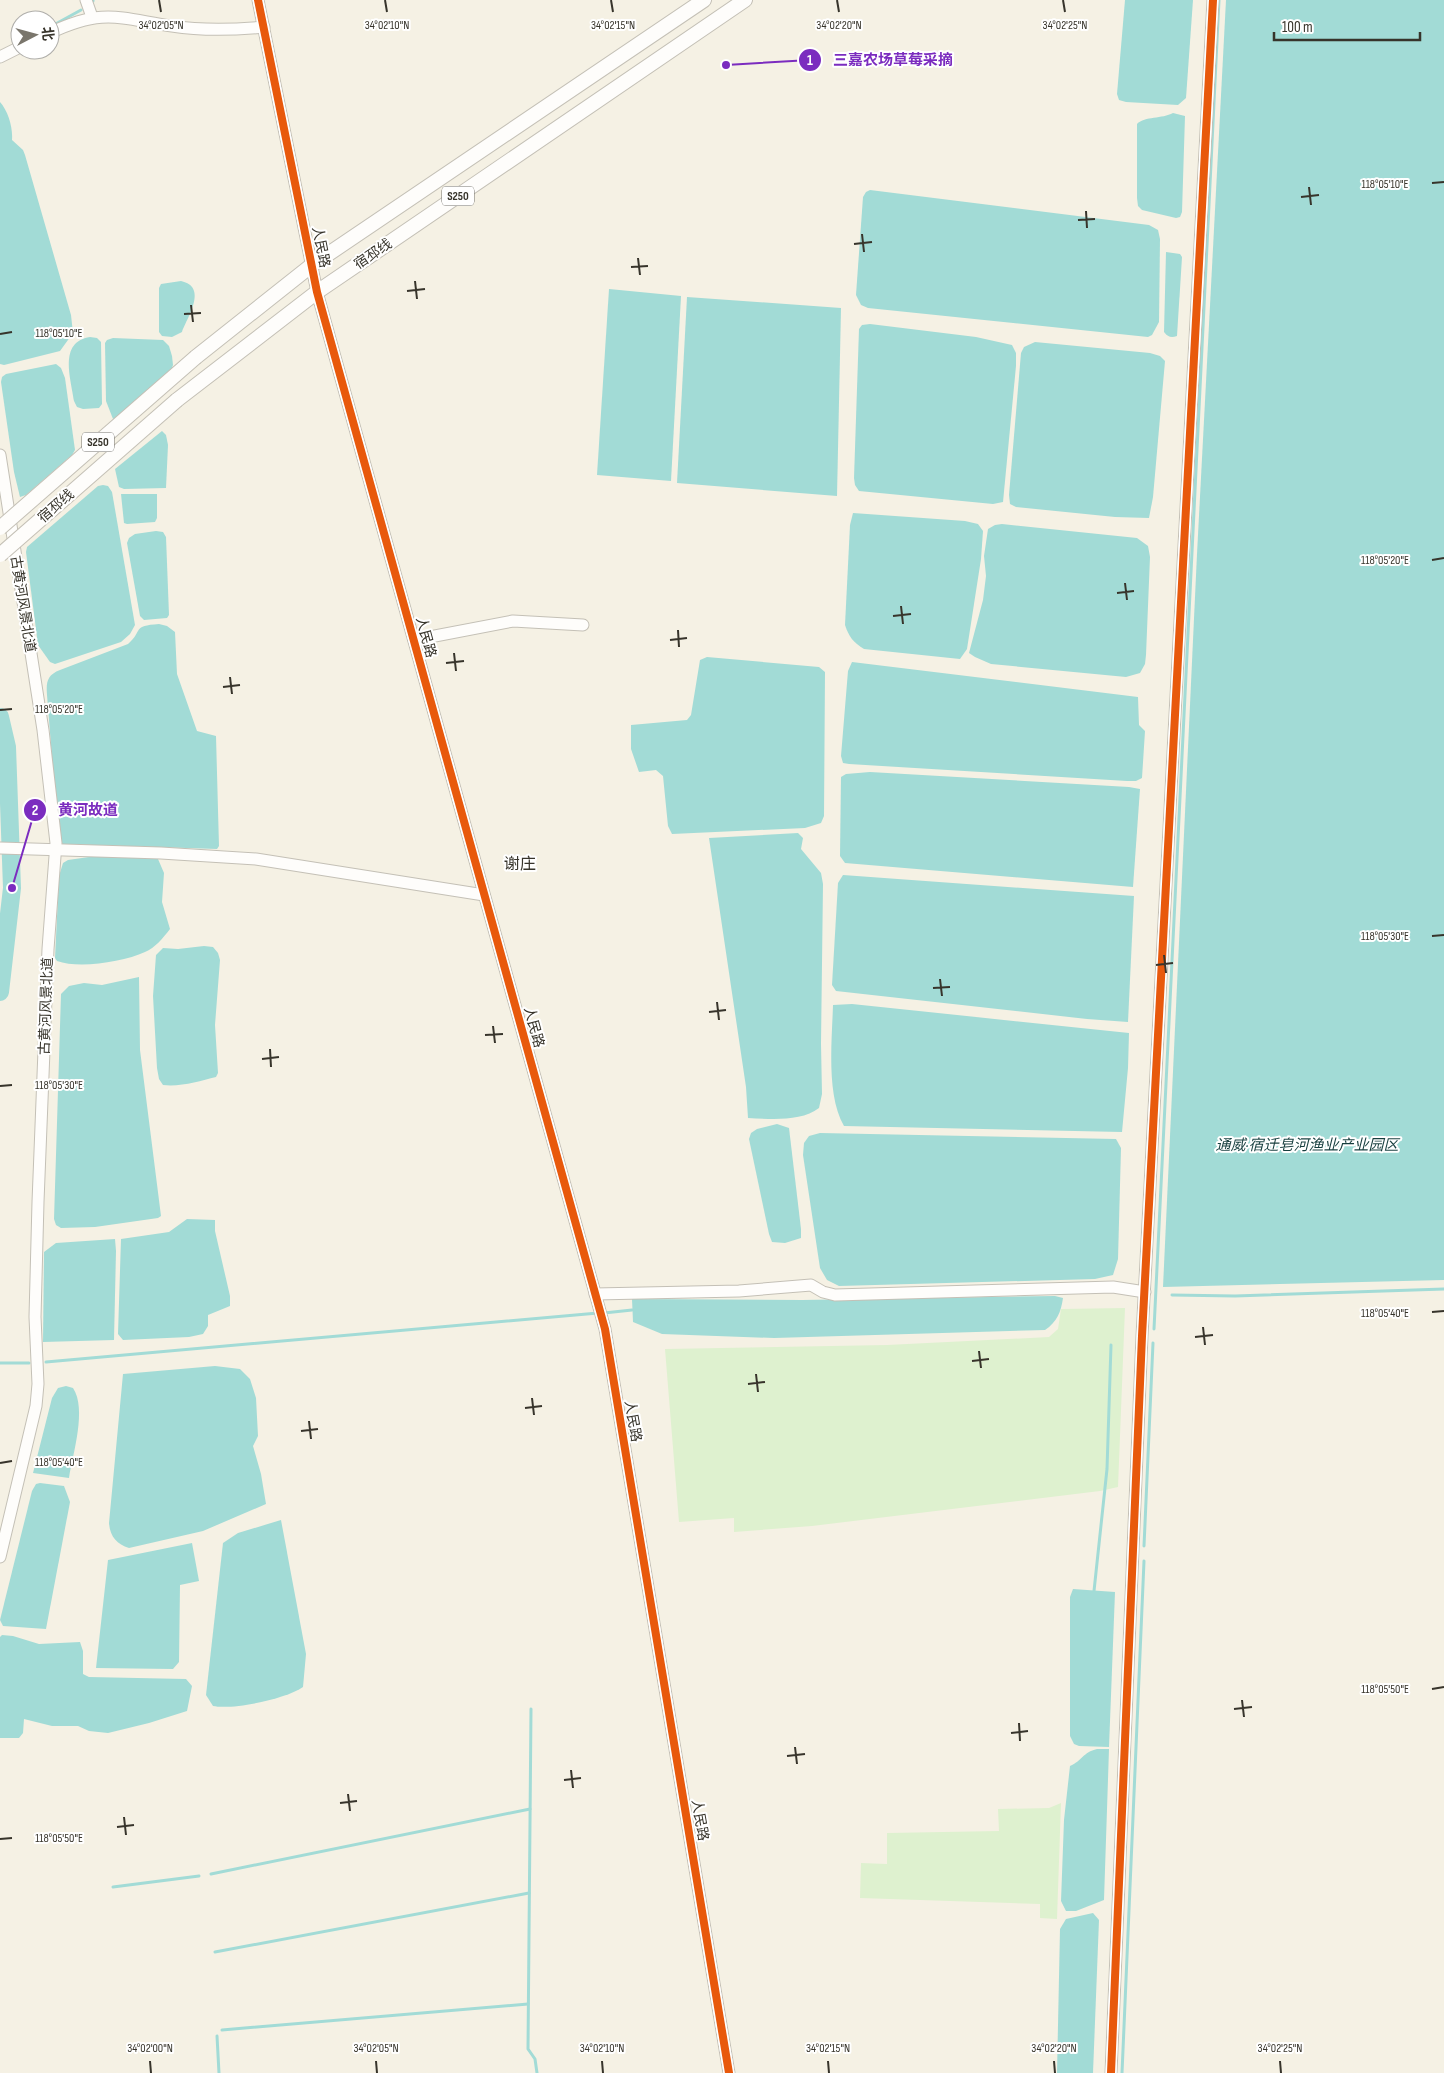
<svg xmlns="http://www.w3.org/2000/svg" width="1444" height="2073" font-family="'Sofia Sans Condensed','Noto Sans SC',sans-serif">
<style>
.green{fill:#def1cf}
.water{fill:#a2dbd6}
.lines{fill:none;stroke-linecap:round;stroke-linejoin:round}
.stream{stroke:#a2dbd6;stroke-width:3}
.river{stroke:#a2dbd6;stroke-width:18}
.minor-casing{stroke:#c4c0b6;stroke-width:13}
.major-casing{stroke:#c4c0b6;stroke-width:16}
.minor{stroke:#fefdfb;stroke-width:11}
.major{stroke:#fefdfb;stroke-width:14}
.major-bridge-casing{stroke:#c4c0b6;stroke-width:16;stroke-linecap:butt}
.major-bridge{stroke:#fefdfb;stroke-width:14}
.cycleway-casing{stroke:#fff;stroke-width:11}
.cycleway{stroke:#e8590c;stroke-width:8}
.ticks{fill:none;stroke:#37342b;stroke-width:2}
.labels{text-anchor:middle;dominant-baseline:central;stroke-width:4;stroke-linejoin:round;paint-order:stroke}
.shield{fill:#fff;stroke:#73716b;stroke-width:1}
.shield-label{font-size:12px;font-weight:bold;fill:#37342b}
.street-label{font-size:14px;fill:#37342b;stroke:#fff}
.water-label{font-size:15px;font-style:italic;fill:#163e3e;stroke:#fff}
.quarter-label{font-size:16px;fill:#37342b;stroke:#fff}
.ticks-label{font-size:12px;text-anchor:middle;fill:#37342b;stroke:#fff;stroke-width:4;stroke-linejoin:round;paint-order:stroke}
.leader{fill:none;stroke:#7b2cbf;stroke-width:2}
.callout-dot{fill:#7b2cbf;stroke:#fff;stroke-width:2}
.mark-label{font-size:15px;text-anchor:middle;font-weight:bold;fill:#fff}
.callout-label{font-size:15px;text-anchor:middle;font-weight:bold;fill:#7b2cbf;stroke:#fff;stroke-width:4;stroke-linejoin:round;paint-order:stroke}
</style>
<rect width="100%" height="100%" fill="#f5f1e4"/>
<g class="green">
<path d="M1125,1308L1118,1487L1100,1491L812,1526L734,1532V1518L679,1522L665,1349L887,1345L1049,1337L1058,1329L1061,1309Z"/>
<path d="M1061,1803L1057,1919L1040,1918V1904L860,1898L861,1863L887,1864V1833L999,1831L998,1809L1049,1808Z"/>
</g>
<g class="water">
<path d="M1125,0H1193L1186,98L1178,105L1126,102L1119,100L1117,94Z"/>
<path d="M1226,0H1444V1280L1163,1287L1197,554Z"/>
<path d="M0,102C8,111 13,127 12,140L23,150L25,155L71,315L73,333L60,351L4,365L0,364Z"/>
<path d="M1173,113L1185,116L1182,212L1180,217L1176,218L1142,210L1138,206L1137,198V124C1145,116 1162,119 1173,113Z"/>
<path d="M870,190L1149,225L1158,230L1160,239L1159,322L1152,335L1148,337L868,308L861,305L856,295L863,197L866,192Z"/>
<path d="M1166,252L1180,254L1182,257L1177,336C1171,338 1168,337 1164,332Z"/>
<path d="M181,281C208,287 188,316 182,332L172,337L162,336L159,332V288L161,284Z"/>
<path d="M609,289L681,296L671,481L597,475Z"/>
<path d="M687,297L841,308L837,496L677,483Z"/>
<path d="M870,324L976,337L1012,345L1016,353V366L1003,502L993,504L859,491L855,485L854,478L859,329L862,325Z"/>
<path d="M90,337L97,338L101,342L102,404L99,408L83,409L77,407L74,401C71,378 58,342 90,337Z"/>
<path d="M113,338L163,340L169,346L172,356L173,365L170,373L118,417L113,419L106,401L105,343L107,340Z"/>
<path d="M1035,342L1150,353L1160,356L1165,361L1153,497L1149,518L1115,517L1016,507L1010,504L1009,495L1021,353L1024,347Z"/>
<path d="M56,364L61,368L65,378L75,450L72,455L26,495L20,497L14,472L1,382L2,377L6,374Z"/>
<path d="M162,431L166,435L168,445L166,488L124,489L119,487L115,469Z"/>
<path d="M103,485L108,486L112,492L135,625L130,634L121,642L55,664L50,662L38,645L26,552L27,547L98,486Z"/>
<path d="M121,494H157V518L155,522L127,524L124,523Z"/>
<path d="M853,513L965,521L978,524L983,531L981,559L967,649L960,659L864,649C853,642 849,637 845,625L850,525Z"/>
<path d="M1002,524L1137,538L1148,546L1150,557L1146,655L1145,664L1140,673L1126,677L991,664L975,657L969,653L983,600L986,576L984,556L988,529L995,525Z"/>
<path d="M156,531L163,532L166,537L169,615L167,618L144,620L140,616L127,543L129,538L135,534Z"/>
<path d="M159,624L167,626L175,632L177,674L197,731L216,736L219,846L217,849L63,844L59,841L58,833L47,695C46,682 47,675 60,670L128,644C144,630 131,626 159,624Z"/>
<path d="M707,657L819,667L825,672L824,816L821,823L805,828L672,834L668,826L663,776L656,770L639,772L631,749V725L687,720L691,715L700,660Z"/>
<path d="M852,662L1138,697L1139,725L1145,731L1142,778L1136,781H1127L849,764L843,763L841,756L848,671Z"/>
<path d="M870,772L1129,787L1140,789L1133,887L845,863L840,856L841,777L846,774Z"/>
<path d="M798,833L803,838L801,849L821,873L823,884L821,1044L822,1094L819,1108C801,1122 770,1119 748,1118L746,1087L709,838Z"/>
<path d="M103,855L158,859L164,873L162,902L170,929C163,938 155,948 145,952C123,962 79,969 57,961L55,958L59,876L63,863L68,860Z"/>
<path d="M843,875L1134,896L1128,1022L1087,1019L836,991L832,985L838,883Z"/>
<path d="M204,946L213,947L218,953L220,960L215,1025L218,1073L216,1077C200,1081 181,1087 163,1085L159,1079L157,1068L153,996L156,955L163,948L178,949Z"/>
<path d="M139,977L140,1050L161,1216L158,1218L95,1227L61,1228L56,1225L54,1219L61,994L69,986L84,983L102,985Z"/>
<path d="M852,1004L1129,1033L1128,1068L1122,1132L844,1126C826,1095 832,1040 833,1005Z"/>
<path d="M777,1124L789,1128L801,1229V1238L785,1243L772,1242L769,1234L749,1139L751,1133L757,1129Z"/>
<path d="M820,1133L1116,1139L1121,1148L1118,1259L1113,1275L1095,1279L839,1286L827,1280L820,1268L803,1155L804,1143L809,1136Z"/>
<path d="M187,1219L215,1220V1231L230,1296V1306L208,1315V1326L203,1334L189,1337L123,1340L118,1334L121,1239L169,1232Z"/>
<path d="M115,1239L116,1251L114,1340L43,1342L44,1252L56,1243Z"/>
<path d="M1055,1296L1063,1298C1061,1312 1057,1322 1045,1330L774,1338L662,1334L633,1322L632,1299L802,1300Z"/>
<path d="M215,1366L240,1369L250,1379L256,1398L258,1436L253,1446L261,1474L266,1504L203,1531L129,1548C117,1544 110,1537 109,1523L123,1374Z"/>
<path d="M66,1386L73,1388C87,1409 73,1453 69,1478L33,1473L52,1398L58,1388Z"/>
<path d="M40,1483L64,1486L70,1502L46,1629L3,1626L0,1620L32,1491L36,1484Z"/>
<path d="M281,1520L306,1654L303,1687C286,1699 233,1710 213,1706L206,1695L223,1543L238,1533Z"/>
<path d="M192,1543L199,1581L180,1585L179,1662L173,1669L96,1668L108,1560Z"/>
<path d="M1073,1589L1115,1592L1109,1747L1079,1746L1074,1744L1070,1736V1597Z"/>
<path d="M2,1635L13,1636L39,1644L80,1642L83,1651V1674L89,1677L186,1679L192,1686L187,1711L149,1723L108,1733L89,1731L78,1726H52L24,1719L23,1733L19,1738H0V1637Z"/>
<path d="M1097,1749H1109L1104,1900L1076,1911H1066L1061,1901L1064,1820L1070,1766C1082,1761 1083,1752 1097,1749Z"/>
<path d="M1093,1913L1099,1920L1093,2073H1057L1060,1929L1066,1919Z"/>
</g>
<g class="lines">
<g class="stream">
<path d="M93,1V0"/>
<path d="M50,27L81,10"/>
<path d="M1172,1295L1235,1296L1444,1289"/>
<path d="M604,1313L632,1310"/>
<path d="M1154,1329L1219,0"/>
<path d="M46,1362L598,1313"/>
<path d="M0,1363H29"/>
<path d="M1144,1546L1153,1343"/>
<path d="M1094,1591L1107,1469L1111,1345"/>
<path d="M531,1709L528,2049L535,2059L537,2073"/>
<path d="M211,1874L530,1809"/>
<path d="M113,1887L199,1876"/>
<path d="M215,1952L529,1893"/>
<path d="M222,2030L528,2004"/>
<path d="M217,2036L219,2073"/>
<path d="M1122,2073L1144,1561"/>
</g>
<path class="river" d="M0,717L7,747L12,888L0,992"/>
<defs>
<g id="minor">
<path d="M86,0L92,17"/>
<path d="M258,0L317,292L605,1329L729,2073"/>
<path d="M50,33C103,8 118,18 172,26C203,31 233,30 264,27"/>
<path d="M0,57L20,47"/>
<path d="M0,455L43,730L56,843L48,949L38,1202L35,1317L38,1384L36,1406L0,1557"/>
<path d="M414,640L513,621L583,625"/>
<path d="M0,848L161,853L256,859L484,895"/>
<path d="M595,1294L739,1291L811,1285L823,1292L835,1295L1113,1287L1145,1292"/>
<path d="M1111,2073L1142,1336L1213,0"/>
</g>
<g id="major">
<path d="M196,357L312,265L704,0"/>
<path d="M177,400L317,292L745,0"/>
</g>
</defs>
<use href="#minor" class="minor-casing"/>
<use href="#major" class="major-casing"/>
<use href="#minor" class="minor"/>
<use href="#major" class="major"/>
<defs>
<g id="major-bridge">
<path d="M0,528L196,357"/>
<path d="M0,555L177,400"/>
</g>
</defs>
<use href="#major-bridge" class="major-bridge-casing"/>
<use href="#major-bridge" class="major-bridge"/>
<defs>
<g id="cycleway">
<path d="M258,0L317,292L605,1329L729,2073"/>
<path d="M1111,2073L1142,1336L1213,0"/>
</g>
</defs>
<use href="#cycleway" class="cycleway-casing"/>
<use href="#cycleway" class="cycleway"/>
</g>
<path class="ticks" d="M159,0L161,12M385,0L387,12M611,0L613,12M837,0L839,12M1063,0L1065,12M1432,183L1444,182M1309,187L1311,205M1301,197L1319,195M1086,211L1087,228M1078,220L1095,219M862,234L864,252M854,244L872,242M638,258L640,275M631,267L648,266M415,281L417,299M407,291L425,289M191,305L193,322M184,314L201,313M0,334L12,332M1432,560L1444,558M1125,583L1127,600M1117,593L1134,591M901,606L903,624M893,616L911,614M678,630L679,647M670,640L687,638M454,653L456,671M446,663L464,661M230,677L232,694M223,687L240,685M0,710L12,709M1432,936L1444,935M1164,955L1166,973M1156,965L1173,963M940,979L942,996M933,988L950,987M717,1002L719,1020M709,1012L726,1010M493,1026L495,1043M485,1035L503,1034M270,1049L271,1067M262,1059L279,1057M0,1086L12,1085M1432,1312L1444,1311M1203,1327L1205,1345M1195,1337L1213,1335M979,1351L981,1368M972,1361L989,1359M756,1374L758,1392M748,1384L765,1382M532,1398L534,1415M525,1408L542,1406M309,1421L311,1439M301,1431L318,1429M0,1463L12,1461M1432,1689L1444,1687M1242,1700L1244,1717M1234,1709L1252,1707M1019,1723L1020,1741M1011,1733L1028,1731M795,1747L797,1764M787,1756L805,1754M571,1770L573,1788M564,1780L581,1778M348,1794L350,1811M340,1803L357,1801M124,1817L126,1835M117,1827L134,1825M0,1839L12,1838M150,2061L151,2073M376,2061L377,2073M602,2061L603,2073M828,2061L829,2073M1054,2061L1055,2073M1280,2061L1281,2073"/>
<g class="labels">
<g class="shield">
<rect x="442" y="186.5" width="32" height="19" rx="4"/>
<rect x="82" y="432.5" width="32" height="19" rx="4"/>
</g>
<g class="shield-label">
<text x="458" y="196">S250</text>
<text x="98" y="442">S250</text>
</g>
<g class="street-label">
<text transform="translate(321 247) rotate(79)">人民路</text>
<text transform="translate(373 254) rotate(-34)">宿邳线</text>
<text transform="translate(56 506) rotate(-41)">宿邳线</text>
<text transform="translate(23 604) rotate(81)">古黄河风景北道</text>
<text transform="translate(426 637) rotate(75)">人民路</text>
<text transform="translate(46 1006) rotate(-88)">古黄河风景北道</text>
<text transform="translate(534 1027) rotate(75)">人民路</text>
<text transform="translate(633 1421) rotate(80)">人民路</text>
<text transform="translate(700 1820) rotate(80)">人民路</text>
</g>
<g class="water-label">
<text x="1307" y="1145">通威·宿迁皂河渔业产业园区</text>
</g>
<g class="quarter-label">
<text x="520" y="864">谢庄</text>
</g>
</g>
<g class="ticks-label">
<text x="161" y="29">34°02'05"N</text>
<text x="387" y="29">34°02'10"N</text>
<text x="613" y="29">34°02'15"N</text>
<text x="839" y="29">34°02'20"N</text>
<text x="1065" y="29">34°02'25"N</text>
<text x="1385" y="188">118°05'10"E</text>
<text x="59" y="337">118°05'10"E</text>
<text x="1385" y="564">118°05'20"E</text>
<text x="59" y="713">118°05'20"E</text>
<text x="1385" y="940">118°05'30"E</text>
<text x="59" y="1089">118°05'30"E</text>
<text x="1385" y="1317">118°05'40"E</text>
<text x="59" y="1466">118°05'40"E</text>
<text x="1385" y="1693">118°05'50"E</text>
<text x="59" y="1842">118°05'50"E</text>
<text x="150" y="2052">34°02'00"N</text>
<text x="376" y="2052">34°02'05"N</text>
<text x="602" y="2052">34°02'10"N</text>
<text x="828" y="2052">34°02'15"N</text>
<text x="1054" y="2052">34°02'20"N</text>
<text x="1280" y="2052">34°02'25"N</text>
</g>
<path class="leader" d="M726 65L810 60M12 888L35 810"/>
<g class="callout-dot">
<circle cx="726" cy="65" r="5"/>
<circle cx="12" cy="888" r="5"/>
<circle cx="810" cy="60" r="12"/>
<circle cx="35" cy="810" r="12"/>
</g>
<g class="mark-label">
<text x="810" y="65">1</text>
<text x="35" y="815">2</text>
</g>
<g class="callout-label">
<text x="893" y="65">三嘉农场草莓采摘</text>
<text x="88" y="815">黄河故道</text>
</g>
<g transform="translate(35 35) rotate(84)"><circle r="24" fill="#ffffff" stroke="#afaeaa"/>
<path d="M0-4L9 19L0 12L-9 19Z" fill="#7a766c"/>
<text y="-8" font-size="14" font-weight="bold" text-anchor="middle" fill="#37342b">北</text>
</g>
<path d="M1274 32v8h146v-8" fill="none" stroke="#37342b" stroke-width="2.5"/>
<text x="1282" y="32" font-size="15" fill="#37342b" stroke="#ffffff" stroke-width="4" paint-order="stroke">100 m</text>
</svg>
